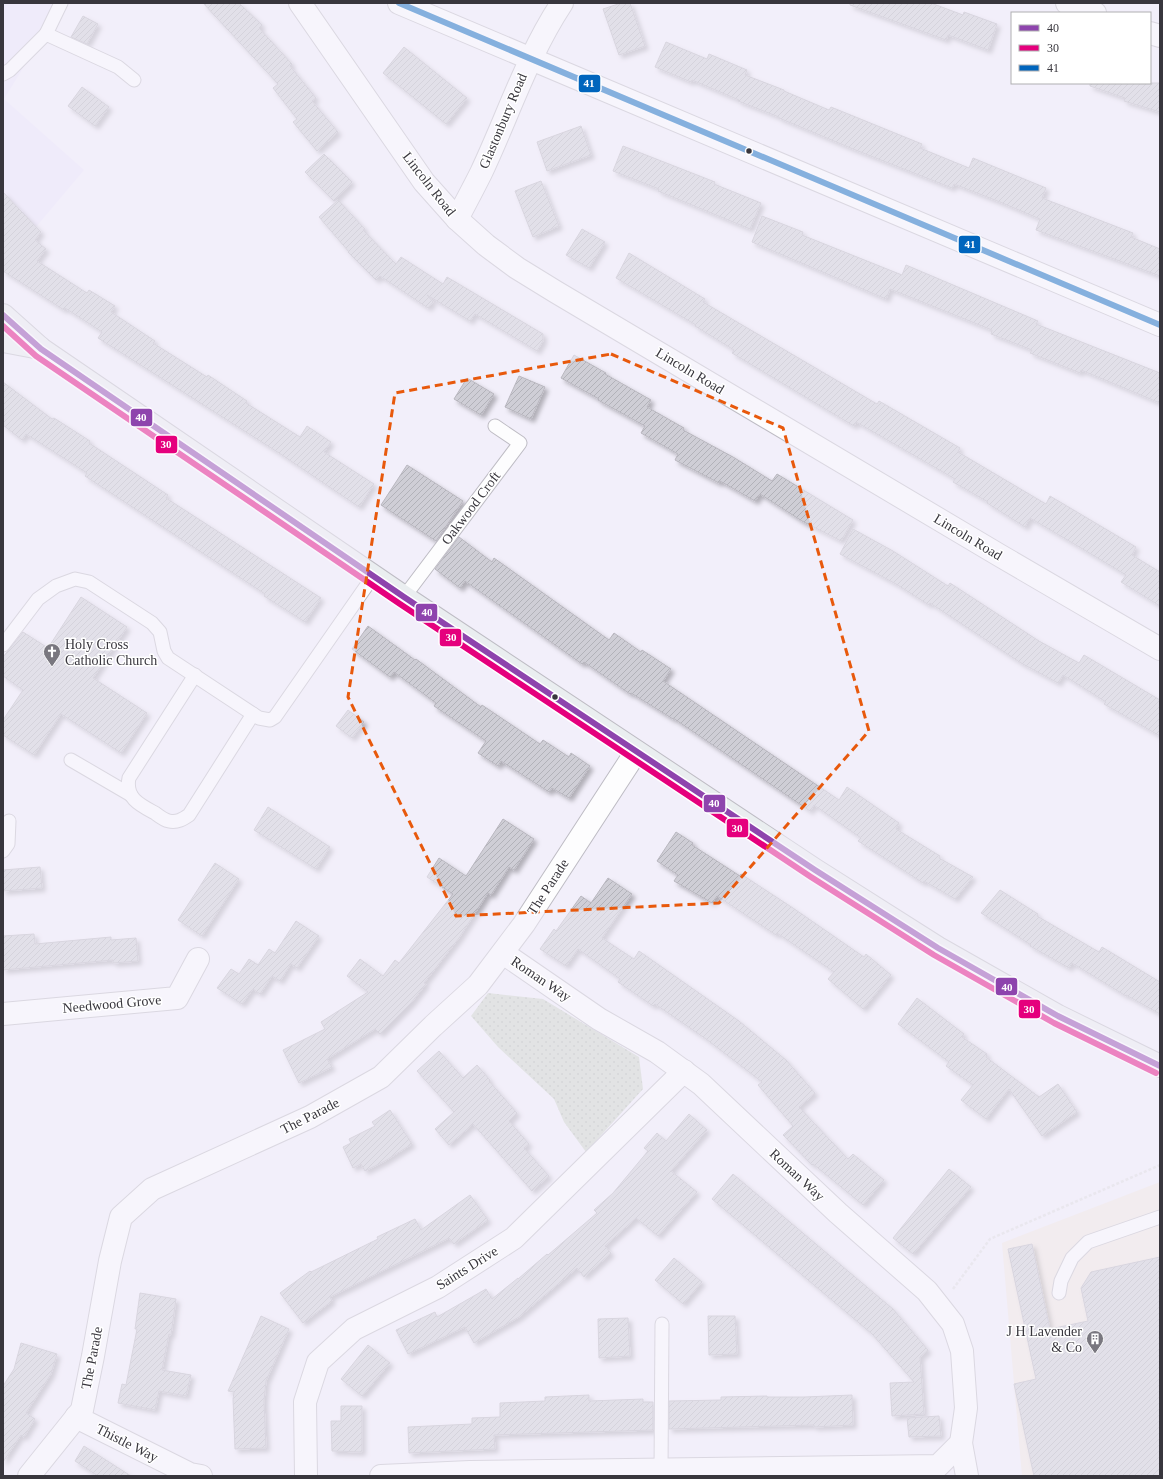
<svg xmlns="http://www.w3.org/2000/svg" width="1163" height="1479" font-family="'Times New Roman',serif">
<style>
.built{fill:#ece7fb}
.industrial{fill:#f1e8e2}
.park{fill:url(#park-dots)}
.building{fill:url(#building-hatch);stroke:#b9b7bf;filter:url(#shadow)}
.lines{fill:none;stroke-linecap:round;stroke-linejoin:round}
.lane-casing{stroke:#bebcc4;stroke-width:15}
.street-casing{stroke:#bebcc4;stroke-width:24}
.secondary-casing{stroke:#bebcc4;stroke-width:24}
.path{stroke:#dedde0;stroke-width:2.5;stroke-dasharray:3 2;stroke-linecap:butt}
.lane{stroke:#fdfdfe;stroke-width:13}
.street{stroke:#fdfdfe;stroke-width:22}
.secondary{stroke:#eaeef0;stroke-width:22}
.bus-1-casing{stroke:#fff;stroke-width:9}
.bus-2-casing{stroke:#fff;stroke-width:9}
.bus-3-casing{stroke:#fff;stroke-width:9}
.bus-1{stroke:#8e44ad;stroke-width:6}
.bus-2{stroke:#e5007d;stroke-width:6}
.bus-3{stroke:#0065bd;stroke-width:6}
.marked{fill:none;stroke:#e8590c;stroke-width:3;stroke-dasharray:8 5;stroke-linejoin:round}
.bus-dot{fill:#38363d;stroke:#fff;stroke-width:1.5}
.labels{text-anchor:middle;dominant-baseline:central;stroke-width:3;stroke-linejoin:round;paint-order:stroke}
.street-label{font-size:14px;fill:#38363d;stroke:#fff}
.poi-label{font-size:14px;fill:#38363d;stroke:#fff;text-anchor:start}
.line-badge{stroke:#fff;stroke-width:1.5}
.badge-label{font-size:11px;text-anchor:middle;font-weight:bold;fill:#fff}
</style>
<defs>
<pattern id="park-dots" width="8" height="8" patternUnits="userSpaceOnUse"><rect width="8" height="8" fill="#ced6cb"/><path d="M2 2h.1M6 6h.1" fill="none" stroke="#b2b8af" stroke-width="1.8" stroke-linecap="round"/></pattern>
<pattern id="building-hatch" width="6" height="6" patternUnits="userSpaceOnUse"><rect width="6" height="6" fill="#cfced6"/><path d="M-1 1l2-2M0 6l6-6M5 7l2-2" fill="none" stroke="#b2b2b9"/></pattern>
<filter id="shadow"><feDropShadow dx="3.5" dy="3.5" stdDeviation="2" flood-color="#0004"/></filter>
</defs>
<rect width="100%" height="100%" fill="#f2effa"/>
<path class="built" d="M3,3H63L4,99L84,170L3,266Z"/>
<path class="industrial" d="M1160,1182V1476H1022L1002,1243Z"/>
<path class="park" d="M488,993L543,999L639,1057L643,1089L586,1152L564,1122L554,1099L498,1047L471,1016Z"/>
<g class="building">
<path d="M203,3H239L262,25L259,28L292,64L290,66L316,98L312,101L338,132L317,151L293,122L297,119L273,88L278,84Z"/>
<path d="M621,3H630L645,46L619,55L603,9Z"/>
<path d="M850,3H931L963,15L964,12L997,24L988,50L948,35L946,40L850,5Z"/>
<path d="M83,16L98,24L87,44L71,37Z"/>
<path d="M666,42L707,59L709,54L747,70L745,75L784,90V91L829,110L831,107L922,144L920,148L969,168L973,158L1046,188L1042,198L1133,233L1131,237L1160,249V276L1036,230L1040,219L1000,202L954,184L952,188L853,149L779,118V117L738,101L739,100L692,80L691,82L655,67Z"/>
<path d="M404,47L467,98L446,124L383,73Z"/>
<path d="M1090,83H1160V112L1124,101L1125,98L1090,86Z"/>
<path d="M82,87L109,107L95,126L68,106Z"/>
<path d="M581,126L591,155L547,171L537,142Z"/>
<path d="M623,146L715,182L714,184L761,203L750,229L658,191L659,189L613,171Z"/>
<path d="M324,154L352,182L334,201L305,172Z"/>
<path d="M541,181L559,226L533,237L515,191Z"/>
<path d="M3,192L41,232L35,240L46,249L37,261L87,293L89,290L115,306L111,312L155,341L153,343L207,377L208,375L247,401L246,403L300,437L307,426L331,442L324,452L374,484L359,507L279,453L98,338L102,332L65,308L64,310L3,271Z"/>
<path d="M338,200L365,229L363,230L396,264L401,257L443,284L447,277L543,334V341L537,351L475,314L470,321L427,295L433,302L428,308L380,276L376,280L348,252H349L319,217Z"/>
<path d="M762,216L803,232L802,235L902,275L906,265L1038,321L1036,324L1160,373V403L1081,370L1080,373L1030,353L1032,350L991,334L992,330L890,289L886,299L752,242Z"/>
<path d="M582,229L605,242L589,268L566,255Z"/>
<path d="M629,253L705,299L703,302L877,404L879,401L960,448L958,452L1046,504L1050,496L1136,547L1132,555L1160,572V606L1121,582L1126,575L1081,548L1030,518L1025,527L987,503L988,502L953,482L955,479L856,422L854,426L822,407L732,353L734,350L695,326L696,325L616,278Z"/>
<path d="M574,355L606,373L605,374L651,400L647,407L684,428L683,430L733,457L772,481L777,474L853,520L841,541L802,521L760,494L755,501L720,481L719,483L675,460L678,454L641,433L645,426L598,400L599,399L561,378Z"/>
<path d="M519,376L545,387L531,419L505,407Z"/>
<path d="M467,378L494,394L481,415L454,399Z"/>
<path d="M3,382L52,419L54,418L90,441L89,443L168,495L166,498L321,598L305,622L264,596L265,594L85,476L87,473L26,434L22,440L3,425Z"/>
<path d="M407,465L463,501L436,541L381,505Z"/>
<path d="M853,529L893,551L948,586L950,583L1039,641L1079,663L1084,655L1160,700V736L1104,704L1106,702L1063,675L1058,683L1021,663L930,603L929,605L896,584L840,554Z"/>
<path d="M459,537L492,562L494,558L609,640L614,633L641,652L642,650L671,669L663,681L839,800L847,787L899,823L896,829L940,856L939,858L973,877L955,899L924,881L923,883L858,841L861,838L814,805L810,811L673,718V719L631,693L630,694L584,662L582,664L465,581L460,588L435,569Z"/>
<path d="M81,597L127,627L93,678L147,713L121,753L61,714L34,755L3,735V720L23,690L3,676V657L23,632L48,648Z"/>
<path d="M368,626L415,660L416,659L481,707L482,705L540,744L543,740L569,757L571,753L590,766L569,798L552,788L549,792L501,761L498,766L478,753L486,741L434,706L436,703L394,672L390,677L352,649Z"/>
<path d="M348,710L364,722L352,738L336,726Z"/>
<path d="M268,807L330,847L316,869L254,830Z"/>
<path d="M503,819L534,839L514,870L509,867L491,895L488,893L459,938L424,983L426,984L411,1003L380,1034L375,1029L327,1059L332,1067L299,1083L283,1050L325,1029L321,1022L368,992L347,976L360,959L383,976L395,960L399,963L453,894L427,877L439,858L466,876Z"/>
<path d="M676,832L693,843L692,845L740,876L741,874L793,908L864,957L866,954L891,975L863,1009L828,979L834,972L777,933L776,935L717,896L712,903L674,881L678,875L657,861Z"/>
<path d="M215,863L239,879L202,936L178,920Z"/>
<path d="M40,867L42,888L3,891V870Z"/>
<path d="M608,878L632,894L602,938L634,959L639,951L739,1021L786,1060L815,1093L799,1107L848,1159L853,1154L884,1180L863,1205L813,1164L812,1165L783,1135L793,1126L758,1085L762,1082L706,1039L655,1004L653,1006L618,982L620,979L578,949L566,966L540,949L554,929L556,931L581,896L591,903Z"/>
<path d="M1000,890L1038,914L1037,916L1099,952L1102,947L1160,982V1014L1126,995V996L1072,963L1069,968L1030,946L1031,945L981,913Z"/>
<path d="M296,921L319,936L297,968L291,964L280,981L272,976L260,994L253,989L242,1004L217,988L231,969L239,974L249,959L258,965L269,949L275,953Z"/>
<path d="M34,934L35,944L111,937V940L136,938L138,961L113,963V960L3,970V936Z"/>
<path d="M917,998L964,1034L962,1037L987,1054L986,1057L1039,1097L1058,1084L1077,1112L1042,1136L1009,1089L986,1119L961,1100L973,1085L946,1066L949,1062L898,1024Z"/>
<path d="M439,1051L463,1078L477,1065L490,1080L489,1081L517,1113L509,1121L529,1144L524,1148L549,1176L532,1191L473,1124L449,1145L435,1129L454,1112L417,1071Z"/>
<path d="M390,1110L412,1144L385,1161L365,1171L361,1164L353,1168L343,1147L351,1143L349,1139L375,1126L372,1122Z"/>
<path d="M689,1114L707,1130L671,1171L697,1192L658,1236L636,1218L605,1246L611,1253L584,1277L577,1268L519,1317L474,1343L465,1327L408,1354L396,1330L435,1312L437,1317L486,1289L492,1299L518,1278V1279L547,1254L548,1255L597,1213L594,1210L613,1193L648,1151L644,1148L657,1133L666,1141Z"/>
<path d="M949,1169L971,1187L913,1254L893,1238Z"/>
<path d="M733,1174L893,1309L928,1350L920,1357L924,1414L892,1416L890,1383L914,1382L872,1334L712,1199Z"/>
<path d="M470,1195L488,1220L454,1244L449,1238L330,1297L332,1301L303,1323L280,1293L310,1271L311,1272L378,1239L377,1237L415,1219L421,1230Z"/>
<path d="M1032,1244L1050,1329L1088,1321L1081,1288L1091,1272L1160,1257V1476H1034L1014,1384L1036,1379L1008,1249Z"/>
<path d="M674,1258L702,1282L683,1304L655,1280Z"/>
<path d="M140,1293L176,1299L171,1335L169,1334L162,1370L191,1375L186,1396L159,1391L155,1410L118,1403L122,1384L126,1385L137,1329H135Z"/>
<path d="M261,1316L289,1329L266,1381L264,1401L266,1448L235,1449L233,1399L234,1392L228,1391Z"/>
<path d="M708,1316H735L737,1354L709,1355Z"/>
<path d="M628,1318L630,1356L599,1358L598,1319Z"/>
<path d="M21,1343L57,1354L51,1374L26,1413L35,1419L24,1437L21,1435L3,1462V1386L14,1369Z"/>
<path d="M368,1345L390,1363L362,1396L341,1379Z"/>
<path d="M589,1395V1401L643,1399V1402H653V1430L494,1435L495,1449L409,1453L408,1427L472,1424V1418L500,1417V1403L545,1401V1397Z"/>
<path d="M852,1395L853,1425L814,1427V1425L669,1429V1401L721,1400V1397L767,1396V1397H804Z"/>
<path d="M341,1406H362V1452L332,1451L331,1421H341Z"/>
<path d="M939,1416L941,1436L909,1437L907,1418Z"/>
<path d="M84,1446L131,1476H98L75,1461Z"/>
</g>
<g class="lines">
<defs>
<g id="lane">
<path d="M46,34L61,3"/>
<path d="M3,74L10,70L46,34L118,67L134,80"/>
<path d="M404,597L520,443L495,426"/>
<path d="M3,645L38,599L56,586L75,579L89,582L152,623L160,632L164,651L168,658L259,718L270,720L275,717L374,575"/>
<path d="M195,675L129,778C125,798 140,805 155,813C159,816 164,820 169,821C177,823 183,819 189,815L253,714"/>
<path d="M71,760L131,795"/>
<path d="M3,851L8,844L9,821"/>
<path d="M1059,1293L1061,1281L1072,1258L1088,1242L1160,1217"/>
<path d="M661,1470L662,1324"/>
</g>
<g id="street">
<path d="M300,3L424,182L457,219L486,245L517,268L556,292L999,555L1160,649"/>
<path d="M399,3L1160,325"/>
<path d="M1067,3L1095,13"/>
<path d="M1150,33L1160,36"/>
<path d="M457,219C465,204 473,189 481,173C508,116 527,56 562,3"/>
<path d="M503,953L599,1019L657,1052L701,1084L838,1213L927,1291L953,1324L962,1351L966,1408L961,1443L967,1476"/>
<path d="M3,1014L177,998L198,959"/>
<path d="M76,1417L190,1474L201,1476"/>
<path d="M29,1476L82,1410L93,1356L110,1261L121,1217L152,1189L310,1117L381,1077L433,1026L478,985L524,924L636,752"/>
<path d="M306,1476L305,1402L318,1362L354,1329L438,1287L514,1238L684,1071"/>
<path d="M381,1476L470,1472L938,1466L961,1443"/>
</g>
<g id="secondary">
<path d="M3,315L41,349L404,597L815,870L938,948L1058,1016L1160,1066"/>
<path d="M3,341L40,348"/>
</g>
</defs>
<use href="#lane" class="lane-casing"/>
<use href="#street" class="street-casing"/>
<use href="#secondary" class="secondary-casing"/>
<path class="path" d="M953,1289L990,1239L1160,1165"/>
<use href="#lane" class="lane"/>
<use href="#street" class="street"/>
<use href="#secondary" class="secondary"/>
<defs>
<path id="bus-1" d="M3,315L41,349L404,597L815,870L938,948L1058,1016L1160,1066"/>
<path id="bus-2" d="M3,326L36,356L400,604L811,877L934,955L1054,1023L1156,1073"/>
<path id="bus-3" d="M399,3L1160,325"/>
</defs>
<use href="#bus-1" class="bus-1-casing"/>
<use href="#bus-2" class="bus-2-casing"/>
<use href="#bus-3" class="bus-3-casing"/>
<use href="#bus-1" class="bus-1"/>
<use href="#bus-2" class="bus-2"/>
<use href="#bus-3" class="bus-3"/>
</g>
<path d="M0 0H1163V1479H0ZM611,354L783,428L869,731L719,903L456,916L348,697L395,393Z" fill="#f2effa" fill-opacity=".55" fill-rule="evenodd"/>
<path class="marked" d="M611,354L783,428L869,731L719,903L456,916L348,697L395,393Z"/>
<defs>
<symbol id="church-pin" viewBox="-11 -11 22 30"><path d="M0 17L-7.5 6A9.5 9.5 0 1 1 7.5 6Z" fill="#79777f" stroke="#fff"/><path d="M-1.2-6h2.4v3.5h3.3v2.4h-3.3V6h-2.4V-.1h-3.3v-2.4h3.3Z" fill="#fff"/></symbol>
<symbol id="building-pin" viewBox="-11 -11 22 30"><path d="M0 17L-7.5 6A9.5 9.5 0 1 1 7.5 6Z" fill="#79777f" stroke="#fff"/><path d="M-4-6H4V6H1V3H-1V6H-4ZM-2.5-4.3h1.7v1.8h-1.7ZM.8-4.3h1.7v1.8H.8ZM-2.5-1h1.7V.8h-1.7ZM.8-1h1.7V.8H.8Z" fill="#fff"/></symbol>
</defs>
<g fill-rule="evenodd">
<use href="#church-pin" x="42" y="642" width="20" height="27"/>
<use href="#building-pin" x="1085" y="1329" width="20" height="27"/>
</g>
<g class="bus-dot">
<circle cx="749" cy="151" r="3.5"/>
<circle cx="555" cy="697" r="3.5"/>
</g>
<g class="labels">
<g class="street-label">
<text transform="translate(503 121) rotate(-67)">Glastonbury Road</text>
<text transform="translate(429 184) rotate(52)">Lincoln Road</text>
<text transform="translate(690 371) rotate(31)">Lincoln Road</text>
<text transform="translate(471 508) rotate(-53)">Oakwood Croft</text>
<text transform="translate(968 537) rotate(31)">Lincoln Road</text>
<text transform="translate(548 887) rotate(-57)">The Parade</text>
<text transform="translate(541 979) rotate(34)">Roman Way</text>
<text transform="translate(112 1004) rotate(-5)">Needwood Grove</text>
<text transform="translate(310 1116) rotate(-27)">The Parade</text>
<text transform="translate(797 1175) rotate(43)">Roman Way</text>
<text transform="translate(467 1268) rotate(-32)">Saints Drive</text>
<text transform="translate(92 1358) rotate(-79)">The Parade</text>
<text transform="translate(127 1443) rotate(27)">Thistle Way</text>
</g>
<g class="poi-label">
<text x="65" y="644">Holy Cross<tspan x="65" dy="16">Catholic Church</tspan></text>
<text x="1082" y="1331" text-anchor="end">J H Lavender<tspan x="1082" dy="16">&amp; Co</tspan></text>
</g>
</g>
<g class="line-badge">
<rect x="578" y="74" width="23" height="19" rx="4" fill="#0065bd"/>
<rect x="958" y="235" width="23" height="19" rx="4" fill="#0065bd"/>
<rect x="130" y="408" width="23" height="19" rx="4" fill="#8e44ad"/>
<rect x="155" y="435" width="23" height="19" rx="4" fill="#e5007d"/>
<rect x="415" y="603" width="23" height="19" rx="4" fill="#8e44ad"/>
<rect x="439" y="628" width="23" height="19" rx="4" fill="#e5007d"/>
<rect x="703" y="794" width="23" height="19" rx="4" fill="#8e44ad"/>
<rect x="726" y="818" width="23" height="20" rx="4" fill="#e5007d"/>
<rect x="995" y="977" width="23" height="19" rx="4" fill="#8e44ad"/>
<rect x="1018" y="999" width="23" height="20" rx="4" fill="#e5007d"/>
</g>
<g class="badge-label">
<text x="589" y="87">41</text>
<text x="970" y="248">41</text>
<text x="141" y="421">40</text>
<text x="166" y="448">30</text>
<text x="427" y="616">40</text>
<text x="451" y="641">30</text>
<text x="714" y="807">40</text>
<text x="737" y="832">30</text>
<text x="1007" y="991">40</text>
<text x="1029" y="1013">30</text>
</g>
<rect width="1163" height="1479" fill="none" stroke="#38363d" stroke-width="8"/>
<rect x="1011" y="12" width="140" height="72" fill="#ffffff" stroke="#afafb1"/>
<rect x="1019" y="25" width="20" height="6" fill="#8e44ad" stroke="#afafb1"/>
<text x="1047" y="32" font-size="12" fill="#38363d">40</text>
<rect x="1019" y="45" width="20" height="6" fill="#e5007d" stroke="#afafb1"/>
<text x="1047" y="52" font-size="12" fill="#38363d">30</text>
<rect x="1019" y="65" width="20" height="6" fill="#0065bd" stroke="#afafb1"/>
<text x="1047" y="72" font-size="12" fill="#38363d">41</text>
</svg>
